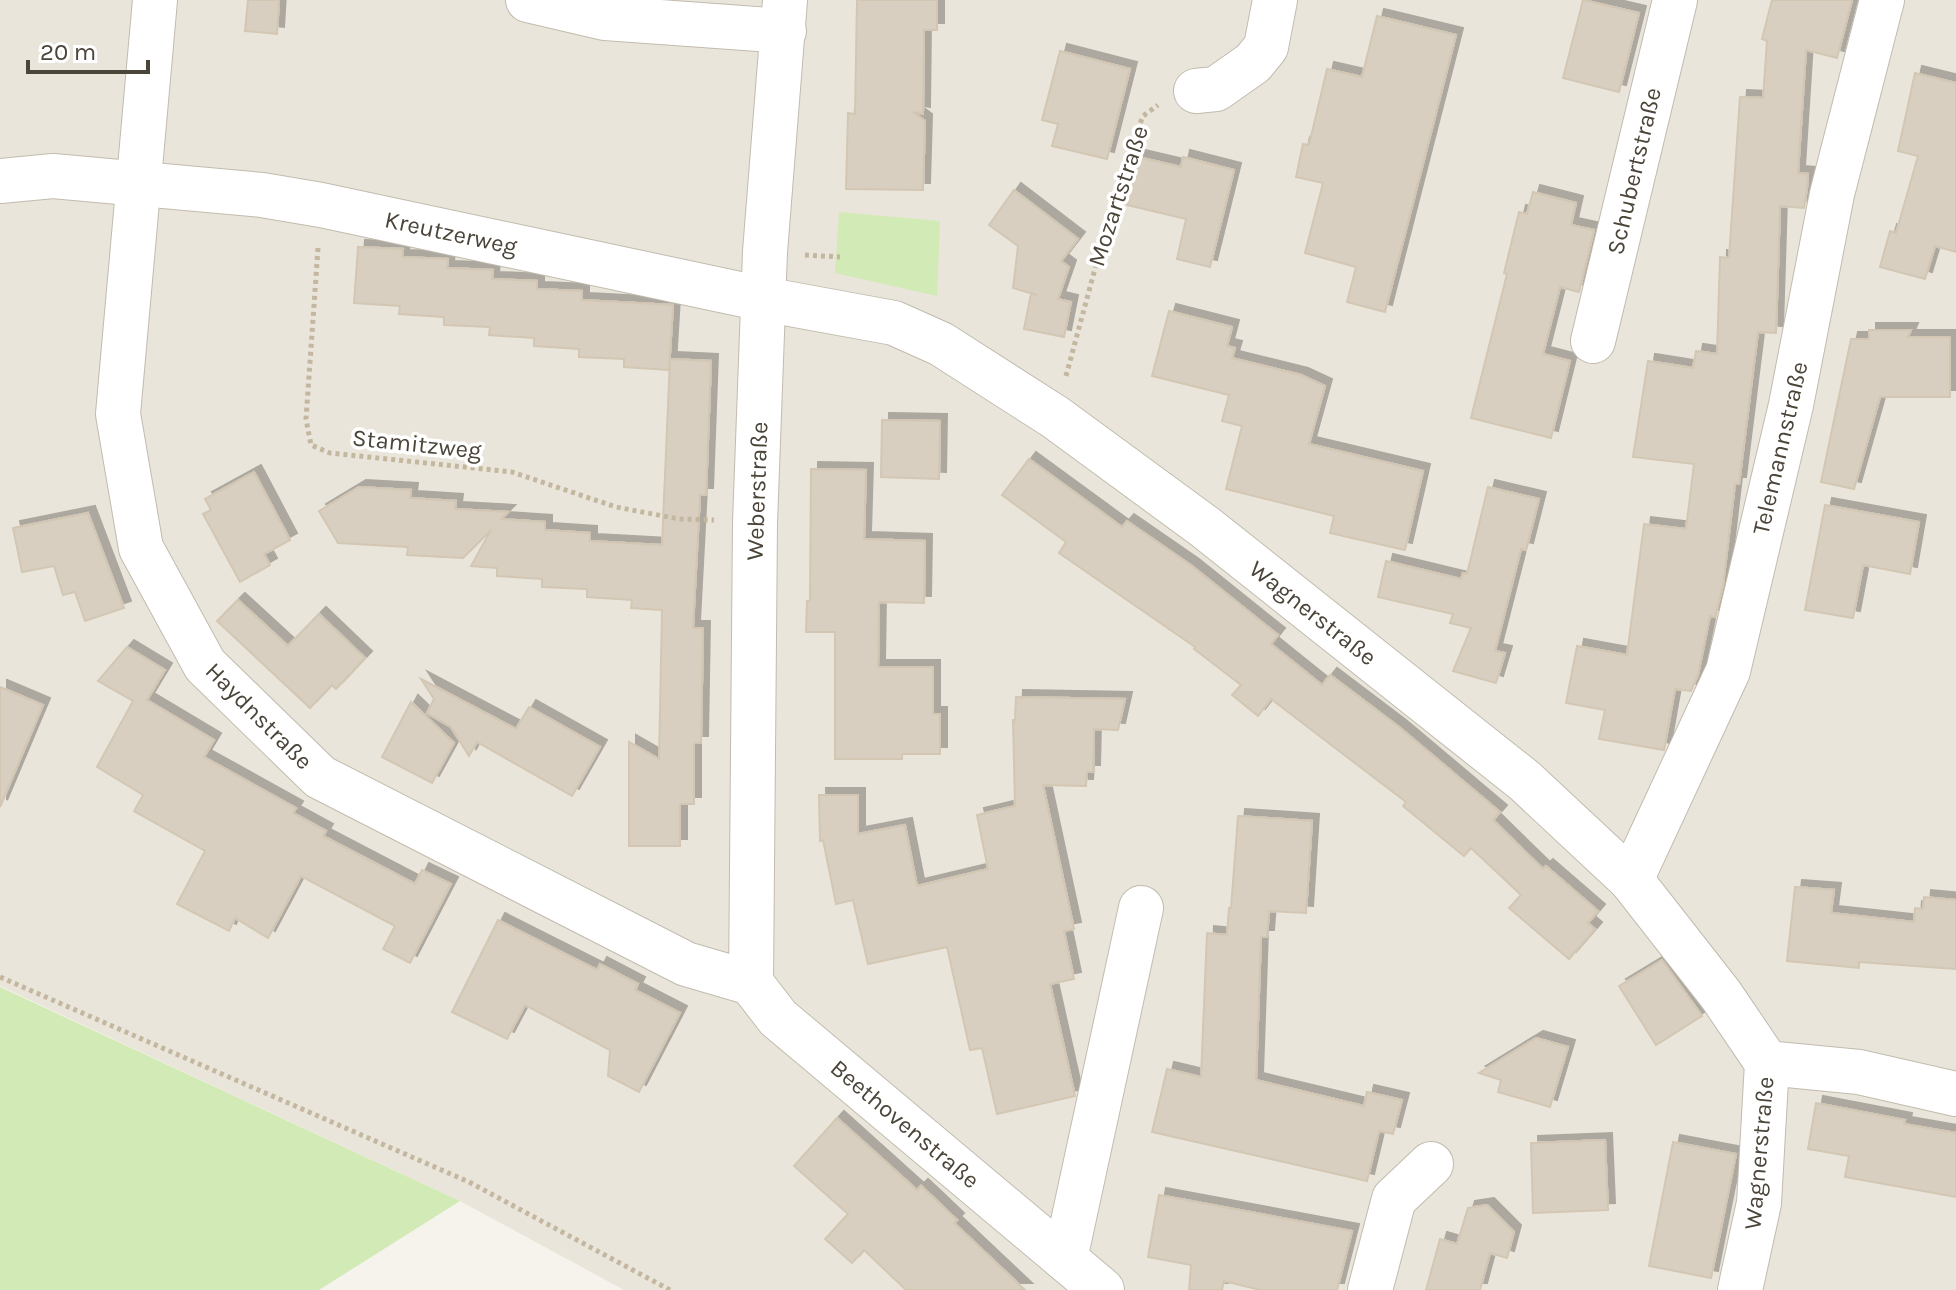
<svg xmlns="http://www.w3.org/2000/svg" width="1956" height="1290" font-family="Karla,sans-serif">
<style>
.residential{fill:#eae5da}
.green{fill:#d2eab5}
.building{fill:#d8cfc1;stroke:#d3c7b4;stroke-width:2;filter:url(#shadow)}
.lines{fill:none;stroke-linecap:round;stroke-linejoin:round}
.minor-casing{stroke:#c2bbae;stroke-width:46}
.path{stroke:#c4b79f;stroke-width:5;stroke-dasharray:4 4;stroke-linecap:butt}
.minor{stroke:#fff;stroke-width:44}
.labels{text-anchor:middle;dominant-baseline:central;stroke-width:7;stroke-linejoin:round;paint-order:stroke}
.street-label{font-size:24px;fill:#4b4439;stroke:#fff}
</style>
<defs>
<filter id="shadow"><feDropShadow dx="7" dy="-7" stdDeviation="0" flood-color="#0004"/></filter>
</defs>
<rect width="100%" height="100%" fill="#f6f3ec"/>
<path class="residential" d="M0,0H1956V1290H624L460,1201L0,986Z"/>
<g class="green">
<path d="M839,212L940,221L937,296L835,273Z"/>
<path d="M0,987L460,1201L319,1290H0Z"/>
</g>
<g class="building">
<path d="M248,0H279L277,34L245,31Z"/>
<path d="M857,0H937V30H924L923,114L913,112L925,121L923,190L846,189L848,113L855,114Z"/>
<path d="M1583,0L1639,13L1619,92L1563,78Z"/>
<path d="M1772,0H1852L1837,58L1806,50L1798,173L1808,174L1807,189L1804,208L1780,206L1776,333L1758,332L1739,484H1735L1723,585L1715,617L1710,616L1698,675L1691,691L1675,689L1664,750L1599,739L1605,710L1566,703L1577,646L1627,655L1644,524L1686,529L1694,464L1633,457L1648,361L1693,368L1696,351L1717,354L1720,257L1729,258L1740,97L1763,98L1767,41L1762,39Z"/>
<path d="M1377,16L1456,35L1385,312L1347,302L1356,267L1305,253L1323,183L1296,177L1303,144L1309,145L1327,69L1362,77Z"/>
<path d="M1060,51L1130,69L1107,159L1052,146L1058,124L1042,120Z"/>
<path d="M1915,73L1956,83V252L1935,246L1925,279L1880,267L1890,231L1896,233L1918,156L1898,151Z"/>
<path d="M1138,157L1181,167L1183,157L1234,170L1210,267L1177,259L1186,219L1127,205Z"/>
<path d="M1014,190L1078,239L1061,261L1069,267L1058,299L1071,302L1064,337L1024,329L1031,294L1037,295L1013,288L1018,246L989,225Z"/>
<path d="M1533,192L1576,203L1571,225L1594,230L1579,292L1560,287L1543,354L1570,361L1551,438L1471,418L1507,274L1504,273L1519,212L1527,214Z"/>
<path d="M358,247L403,249L402,257L448,259L447,268L493,270L492,279L537,281V289L582,291V300L673,305L669,370L624,367V359L579,357V349L534,346V338L489,335L490,327L444,325V317L399,314L400,306L354,303Z"/>
<path d="M1169,311L1232,327L1227,346L1235,348L1232,358L1301,375L1325,386L1309,444L1423,471L1405,550L1330,533L1334,516L1226,489L1242,426L1222,421L1229,395L1152,376Z"/>
<path d="M1869,330H1911L1908,337H1950V397H1880L1854,489L1821,482L1851,339H1869Z"/>
<path d="M670,359L711,361L706,495H700L693,628H703L701,743H694V804H680V846H629V742L659,759L662,610L631,608L632,600L587,597V589L542,587V579L497,576V568L471,566L491,530L463,558L407,555L408,547L338,543L319,511L359,487L411,490L410,498L456,501L455,509L508,512L501,519L545,522V530L590,533V541L662,545Z"/>
<path d="M882,420L940,421L939,479L881,477Z"/>
<path d="M1029,459L1122,527L1127,521L1192,566L1278,635L1271,644L1322,685L1330,675L1399,727L1500,812L1493,820L1543,869L1546,866L1598,911L1588,923L1595,929L1569,959L1509,908L1521,895L1471,848L1464,856L1403,806L1406,802L1271,699L1258,716L1232,695L1241,685L1194,649L1195,647L1059,553L1066,542L1002,495Z"/>
<path d="M811,469L866,470L864,539L925,541L924,603L879,602L878,667H933V714H940V754H902V759H835V632H806L807,601H810Z"/>
<path d="M254,472L290,540L264,554L270,565L240,582L203,514L211,510L205,499Z"/>
<path d="M1488,487L1539,499L1526,550L1521,549L1495,651L1505,653L1496,683L1453,671L1471,628L1450,623L1453,614L1378,597L1386,561L1461,579L1463,573L1467,574Z"/>
<path d="M1825,505L1919,522L1910,574L1863,565L1853,618L1805,610Z"/>
<path d="M88,513L124,608L85,621L75,592L63,595L54,566L22,572L13,528Z"/>
<path d="M238,600L288,646L319,614L365,658L336,689L332,685L310,708L217,621Z"/>
<path d="M127,647L165,670L147,700L214,740L204,757L296,808L293,813L326,831L323,836L415,884L422,870L451,884L410,963L383,949L395,926L301,876L268,938L235,918L229,931L177,904L205,851L134,811L143,795L97,767L133,701L98,681Z"/>
<path d="M421,679L516,729L529,707L600,747L572,796L477,742L469,756L451,727L427,713L434,699Z"/>
<path d="M0,687L43,705L0,807Z"/>
<path d="M1016,697L1125,699L1118,730L1094,729L1093,772H1087L1086,786L1043,785L1074,929L1064,931L1074,979L1050,984L1075,1096L997,1114L982,1048L970,1050L947,947L868,964L853,900L836,904L823,840L820,841L819,795H858V834L905,825L917,886L988,869L977,815L1015,806L1013,720H1015Z"/>
<path d="M411,702L454,743L432,783L382,757Z"/>
<path d="M1238,816L1312,821L1306,913L1269,911L1267,937H1261L1256,1080L1364,1106L1367,1092L1402,1100L1393,1134L1379,1131L1367,1181L1152,1132L1167,1069L1201,1077L1207,933L1227,935L1229,908H1231Z"/>
<path d="M1795,887L1834,890L1831,913L1914,922L1915,908L1923,909L1924,897L1956,900V969L1859,962V968L1787,961Z"/>
<path d="M498,920L597,970L600,964L638,984L635,990L680,1013L639,1092L608,1076L610,1050L525,1005L507,1039L452,1012Z"/>
<path d="M1662,960L1702,1016L1656,1045L1619,986Z"/>
<path d="M1536,1038L1568,1047L1550,1107L1498,1092L1501,1080L1479,1073Z"/>
<path d="M1816,1103L1905,1120L1904,1124L1956,1133V1197L1845,1177L1849,1156L1808,1149Z"/>
<path d="M837,1118L917,1190L921,1186L935,1199L957,1220L954,1223L1025,1290H906L864,1250L852,1263L825,1239L848,1214L794,1166Z"/>
<path d="M1605,1140L1608,1210L1533,1213L1531,1143Z"/>
<path d="M1673,1142L1736,1154L1711,1278L1649,1266Z"/>
<path d="M1159,1195L1352,1231L1337,1290H1260L1224,1281L1222,1290H1189L1191,1265L1148,1257Z"/>
<path d="M1487,1205L1514,1232L1507,1258L1490,1253L1480,1290H1426L1440,1239L1457,1244L1468,1208Z"/>
</g>
<g class="lines">
<defs>
<g id="minor">
<path d="M155,0L118,414L141,548L205,665L320,777L686,964L751,983"/>
<path d="M528,0L605,18L784,31"/>
<path d="M1196,91L1216,89L1253,63L1266,47L1275,0"/>
<path d="M0,181L53,176L262,195L321,205L763,299L894,323L941,344L1055,417L1205,527L1525,781L1631,880L1721,995L1767,1063L1759,1203L1740,1290"/>
<path d="M1593,341L1675,0"/>
<path d="M1631,880L1728,671L1791,405L1832,194L1882,0"/>
<path d="M751,983L755,523L765,252L785,0"/>
<path d="M751,983L778,1018L1102,1290"/>
<path d="M1767,1063L1859,1072L1956,1094"/>
<path d="M1065,1259L1141,908"/>
<path d="M1370,1290L1394,1199L1431,1164"/>
</g>
</defs>
<use href="#minor" class="minor-casing"/>
<g class="path">
<path d="M318,248L306,419L311,445L330,453L512,472L616,507L679,519L714,520"/>
<path d="M805,255L840,257"/>
<path d="M1066,376L1120,176L1143,116L1158,105"/>
<path d="M0,977L469,1182L670,1290"/>
</g>
<use href="#minor" class="minor"/>
</g>
<g class="labels">
<g class="street-label">
<text transform="translate(1634 171) rotate(-77)">Schubertstraße</text>
<text transform="translate(1118 196) rotate(-72)">Mozartstraße</text>
<text transform="translate(451 233) rotate(12)">Kreutzerweg</text>
<text transform="translate(417 444) rotate(6)">Stamitzweg</text>
<text transform="translate(1780 448) rotate(-77)">Telemannstraße</text>
<text transform="translate(757 491) rotate(-88)">Weberstraße</text>
<text transform="translate(1313 613) rotate(38)">Wagnerstraße</text>
<text transform="translate(259 716) rotate(45)">Haydnstraße</text>
<text transform="translate(905 1124) rotate(40)">Beethovenstraße</text>
<text transform="translate(1759 1153) rotate(-85)">Wagnerstraße</text>
</g>
</g>
<path d="M28 60v12h120v-12" fill="none" stroke="#4b4439" stroke-width="4"/>
<text x="40" y="60" font-size="24" fill="#4b4439" stroke="#ffffff" stroke-width="6" paint-order="stroke">20 m</text>
</svg>
